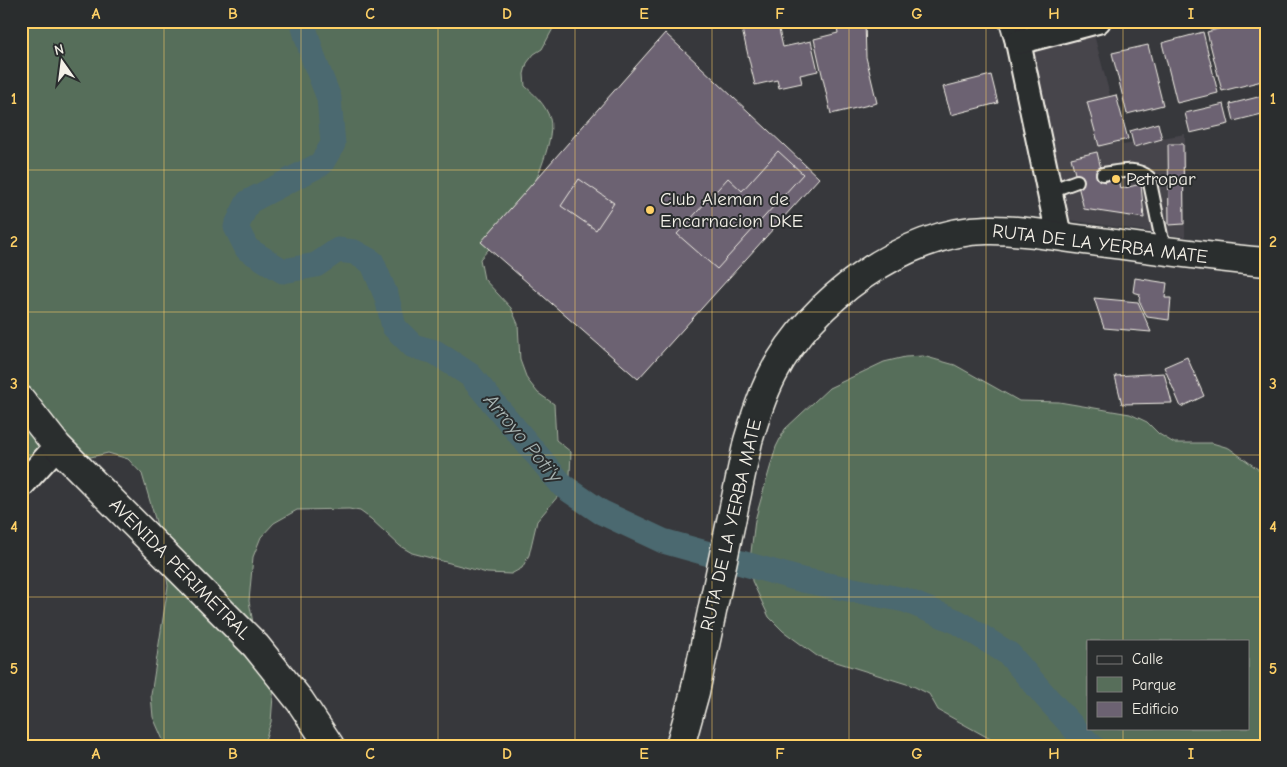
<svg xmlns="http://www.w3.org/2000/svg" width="1287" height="767" font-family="'Comic Neue',sans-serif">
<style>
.built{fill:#47454c}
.green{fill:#576e5a;stroke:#a6b0a1;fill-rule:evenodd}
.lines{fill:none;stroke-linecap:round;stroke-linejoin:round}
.canal{stroke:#4c696f;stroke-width:25}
.building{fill:#6c6272;stroke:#f4f1e8}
.lane-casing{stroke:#f4f1e8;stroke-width:16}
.street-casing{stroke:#f4f1e8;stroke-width:28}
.secondary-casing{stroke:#f4f1e8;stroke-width:31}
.primary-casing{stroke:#f4f1e8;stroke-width:31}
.lane{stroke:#2a2d2e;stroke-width:12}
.street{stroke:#2a2d2e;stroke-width:24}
.secondary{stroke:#2a2d2e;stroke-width:28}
.primary{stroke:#2a2d2e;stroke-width:28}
.grid{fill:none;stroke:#ffd166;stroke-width:1;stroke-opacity:0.55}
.poi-dot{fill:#ffd166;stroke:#2a2d2e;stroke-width:2}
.labels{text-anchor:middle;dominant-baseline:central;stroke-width:4;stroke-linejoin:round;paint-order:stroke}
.poi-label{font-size:19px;fill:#f4f1e8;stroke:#2a2d2e;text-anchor:start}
.street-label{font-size:19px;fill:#f4f1e8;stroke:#2a2d2e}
.water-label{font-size:20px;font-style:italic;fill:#a8b4b2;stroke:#2a2d2e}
.neatline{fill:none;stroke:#ffd166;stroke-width:2}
.grid-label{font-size:16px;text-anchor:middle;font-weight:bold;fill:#ffd166}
</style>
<rect width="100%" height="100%" fill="#37383c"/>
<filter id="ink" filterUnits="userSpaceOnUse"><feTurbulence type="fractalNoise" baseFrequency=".02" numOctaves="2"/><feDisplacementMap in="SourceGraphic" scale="10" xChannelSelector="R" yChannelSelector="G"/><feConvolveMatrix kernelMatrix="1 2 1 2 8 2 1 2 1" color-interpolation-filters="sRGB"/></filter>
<g filter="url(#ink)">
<path class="built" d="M1092,27L1123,145L1185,134V237L1062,219L1018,47Z"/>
<g class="green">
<path d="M21,21H557L542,49L534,54L527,63L524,74L525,86C535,95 546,105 550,119C556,139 530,198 518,215C507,231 492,245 480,259L484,279L511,308L518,324L520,360L527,379L538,393L554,404L556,440L571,452L570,475L559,495L537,521L529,555L522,568L511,574L487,573L412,553L400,546L371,519L360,511L349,509L297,510L274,523L261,537L253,557L249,601L253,623L271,664L274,683L271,722L263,746H168L163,740L153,717L151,695L168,586L161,539L142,474L128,459L108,453L69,462L25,460L21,459Z"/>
<path d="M923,356L955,365L1019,401L1059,402L1130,414L1147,422L1159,434L1174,443H1212L1229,448L1266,475V746H1003L938,710L929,694L913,686L817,656L783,631L769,617L752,581L750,560L755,520L776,447L785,429L829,388L884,362L905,357ZM1088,641H1248V728H1088Z"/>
</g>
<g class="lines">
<path class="canal" d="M302,21L314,60L329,98L333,144L321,164L248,202L236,227L247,249L283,271L316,265L338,250L354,252L372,262L387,298L394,327L413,346L435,352L470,375L563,486L601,512L663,541L802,580L905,600L958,622L1009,654L1046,697L1084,739L1092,746"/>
</g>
<g class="building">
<path d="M740,21H777L783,47L811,41L818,71L800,75L802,83L779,88L777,80L755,85Z"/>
<path d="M836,21H865L866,57L877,103L831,114L814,39L838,33Z"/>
<path d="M1248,21H1262L1266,37V80L1222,91L1207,32Z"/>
<path d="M1203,32L1218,93L1177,103L1162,43Z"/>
<path d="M665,33L819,178L638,379L481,242Z"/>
<path d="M1148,45L1163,105L1127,114L1112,53Z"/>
<path d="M991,75L998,103L951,115L943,87Z"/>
<path d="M1116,95L1128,139L1099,146L1087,102Z"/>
<path d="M1266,95V113L1234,121L1230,104Z"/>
<path d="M1224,104L1229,124L1190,133L1185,113Z"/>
<path d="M1158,123L1162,139L1134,147L1130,131Z"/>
<path d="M1168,144H1183L1184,224L1169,225Z"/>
<path d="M778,151L803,174L717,269L677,234L728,178L742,191Z"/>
<path d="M1097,152L1104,182L1118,178L1120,189L1141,184L1144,218L1084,209L1071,158Z"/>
<path d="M579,179L614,203L596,230L561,206Z"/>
<path d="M1135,278L1167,283L1165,298H1171L1169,320L1147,317L1139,300L1140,294L1133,292Z"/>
<path d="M1094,298L1138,302L1151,332L1104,328Z"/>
<path d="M1187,357L1204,396L1181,407L1164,367Z"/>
<path d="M1164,373L1172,403L1122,404L1115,376Z"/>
</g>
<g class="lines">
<defs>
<g id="lane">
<path d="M1103,174C1119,172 1136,166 1149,178L1164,250"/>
<path d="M1050,191L1077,181"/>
</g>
<g id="street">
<path d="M1012,21L1018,42L1059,236"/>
<path d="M1018,42L1098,21"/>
<path d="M21,486L57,446"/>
</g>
<path id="secondary" d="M680,746L695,692L748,441C755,418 762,395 773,374C810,301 905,231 987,230C1020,229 1053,236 1085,240C1145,248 1205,257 1266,262"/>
<path id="primary" d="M21,400L57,446L256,646L300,701L330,746"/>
</defs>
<use href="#lane" class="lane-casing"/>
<use href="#street" class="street-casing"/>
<use href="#secondary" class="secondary-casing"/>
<use href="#primary" class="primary-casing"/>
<use href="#lane" class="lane"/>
<use href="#street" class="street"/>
<use href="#secondary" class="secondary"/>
<use href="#primary" class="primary"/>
</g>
</g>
<path class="grid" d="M164,21V746M301,21V746M438,21V746M575,21V746M712,21V746M849,21V746M986,21V746M1123,21V641M21,170H1266M21,312H1266M21,455H1266M21,597H1266M1123,728V746"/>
<g class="poi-dot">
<circle cx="1116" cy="179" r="5"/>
<circle cx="650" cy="210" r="5"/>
</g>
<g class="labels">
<g class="poi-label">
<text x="1126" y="179">Petropar</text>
<text x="660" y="199">Club Aleman de<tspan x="660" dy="22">Encarnacion DKE</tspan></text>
</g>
<g class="street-label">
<text transform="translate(1100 244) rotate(7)">RUTA DE LA YERBA MATE</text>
<text transform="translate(731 525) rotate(-77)">RUTA DE LA YERBA MATE</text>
<text transform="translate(180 569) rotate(45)">AVENIDA PERIMETRAL</text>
</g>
<g class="water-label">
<text transform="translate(523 438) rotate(50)">Arroyo Poti'y</text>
</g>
</g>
<rect width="1287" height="767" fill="none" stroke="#2a2d2e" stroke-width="55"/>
<rect x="1087" y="640" width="162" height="90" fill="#2a2d2e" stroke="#7b7b78"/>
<rect x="1097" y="656" width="25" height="8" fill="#2a2d2e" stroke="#7b7b78"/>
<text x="1132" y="664" font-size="15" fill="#f4f1e8">Calle</text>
<rect x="1097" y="677" width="25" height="15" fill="#576e5a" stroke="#7b7b78"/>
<text x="1132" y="690" font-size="15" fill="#f4f1e8">Parque</text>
<rect x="1097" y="702" width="25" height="15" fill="#6c6272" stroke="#7b7b78"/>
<text x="1132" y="714" font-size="15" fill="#f4f1e8">Edificio</text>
<g transform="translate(62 62) rotate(346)" stroke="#2a2d2e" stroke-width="4" paint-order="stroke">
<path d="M0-4L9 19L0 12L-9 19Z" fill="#f4f1e8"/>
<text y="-8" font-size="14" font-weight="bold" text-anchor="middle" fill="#f4f1e8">N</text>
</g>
<rect x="28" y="28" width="1232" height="712" class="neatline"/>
<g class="grid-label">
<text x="96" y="19">A</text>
<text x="233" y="19">B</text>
<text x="370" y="19">C</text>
<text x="507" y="19">D</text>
<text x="644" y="19">E</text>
<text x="780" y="19">F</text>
<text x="917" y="19">G</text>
<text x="1054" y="19">H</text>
<text x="1191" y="19">I</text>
<text x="14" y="104">1</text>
<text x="1273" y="104">1</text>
<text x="14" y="247">2</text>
<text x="1273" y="247">2</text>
<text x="14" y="389">3</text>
<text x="1273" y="389">3</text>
<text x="14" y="532">4</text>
<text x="1273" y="532">4</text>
<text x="14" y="674">5</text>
<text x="1273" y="674">5</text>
<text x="96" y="759">A</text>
<text x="233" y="759">B</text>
<text x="370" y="759">C</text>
<text x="507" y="759">D</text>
<text x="644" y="759">E</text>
<text x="780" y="759">F</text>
<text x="917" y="759">G</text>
<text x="1054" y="759">H</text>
<text x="1191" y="759">I</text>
</g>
</svg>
